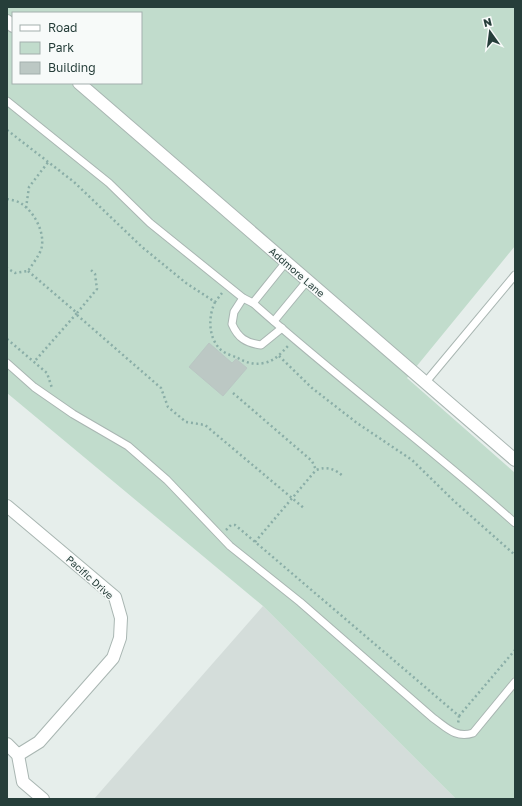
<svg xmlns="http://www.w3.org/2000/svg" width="522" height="806" font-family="'Golos Text',sans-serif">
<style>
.built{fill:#d4ddda}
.green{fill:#c1dccc;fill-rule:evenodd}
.building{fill:#bcc8c4;stroke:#b9c7c3}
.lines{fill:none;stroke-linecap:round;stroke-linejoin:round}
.service-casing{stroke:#a9b6b2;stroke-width:9}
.minor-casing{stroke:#a9b6b2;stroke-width:14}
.path{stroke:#8aaea7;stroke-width:2.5;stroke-dasharray:2 3;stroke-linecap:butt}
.service{stroke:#fff;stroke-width:7}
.minor{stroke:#fff;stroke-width:12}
.labels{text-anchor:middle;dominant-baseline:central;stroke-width:3;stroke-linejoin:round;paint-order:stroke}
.street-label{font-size:10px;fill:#263e3a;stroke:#f7faf9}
</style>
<rect width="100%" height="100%" fill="#e6eeeb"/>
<path class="built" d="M263,606L456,799H94Z"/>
<path class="green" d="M7,7H515V246L407,378L515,473V799H456L263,606L7,393ZM13,13H141V83H13Z"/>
<path class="building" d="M209,343L232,363L236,359L247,368L223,396L189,367Z"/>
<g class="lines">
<defs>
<g id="service">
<path d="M7,101L109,183L150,223L243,298L253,303C338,379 430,447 515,523"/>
<path d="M243,298L234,312L232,324C238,338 246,343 261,345L282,328"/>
<path d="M253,303L286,262"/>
<path d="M274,321L307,281"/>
<path d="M7,363L34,387L73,414L128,446L167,480L230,546L300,602L433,718C446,727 456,739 473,733L515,682"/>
<path d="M425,383L515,275"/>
</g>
<g id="minor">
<path d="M7,21L13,26"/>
<path d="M79,83L515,460"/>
<path d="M7,506L115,597L121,618L120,638L113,658L39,742L18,755"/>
<path d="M7,744L18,755L23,782L43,799"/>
</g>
</defs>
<use href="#service" class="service-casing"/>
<use href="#minor" class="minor-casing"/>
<g class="path">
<path d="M7,130L74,182L142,247L186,283L215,302L222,293"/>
<path d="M7,199C12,200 18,201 22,204C35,213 46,234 41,250C38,257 32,265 28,271L15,273L7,268"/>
<path d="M26,208L29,187L49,161"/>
<path d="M28,271L77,313L34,362"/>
<path d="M215,302C208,317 208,338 221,350C226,354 233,356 238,358C247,363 254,365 264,363C275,361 282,352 289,345"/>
<path d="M77,313L97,289L95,274L90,269"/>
<path d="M77,315L161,388L168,407L186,422L205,425L305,509"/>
<path d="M7,339L47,373L52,388"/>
<path d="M279,356L312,388L357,423L412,460L454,501L515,555"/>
<path d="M233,393L312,461L316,470"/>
<path d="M226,530L231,525H235L240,529L459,716L458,724"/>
<path d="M255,542L316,470C328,466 335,469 344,477"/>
<path d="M459,716L515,650"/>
</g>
<use href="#service" class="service"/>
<use href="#minor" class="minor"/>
</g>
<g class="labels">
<g class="street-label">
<text transform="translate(297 272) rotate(41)">Addmore Lane</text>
<text transform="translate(90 577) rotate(42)">Pacific Drive</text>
</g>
</g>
<rect width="522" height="806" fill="none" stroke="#263e3a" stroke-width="16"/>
<rect x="12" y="12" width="130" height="72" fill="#f7faf9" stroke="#a3afad"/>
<rect x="20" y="25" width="20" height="6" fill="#ffffff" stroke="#a3afad"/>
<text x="48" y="32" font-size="12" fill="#263e3a">Road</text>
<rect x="20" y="42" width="20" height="12" fill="#c1dccc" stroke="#a3afad"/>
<text x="48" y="52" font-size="12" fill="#263e3a">Park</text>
<rect x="20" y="62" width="20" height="12" fill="#bcc8c4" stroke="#a3afad"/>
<text x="48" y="72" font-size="12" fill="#263e3a">Building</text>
<g transform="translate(490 32) rotate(346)" stroke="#f7faf9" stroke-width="3" paint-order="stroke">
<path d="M0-3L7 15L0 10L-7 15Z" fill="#263e3a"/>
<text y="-6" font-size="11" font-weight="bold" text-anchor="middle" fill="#263e3a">N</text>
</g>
</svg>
